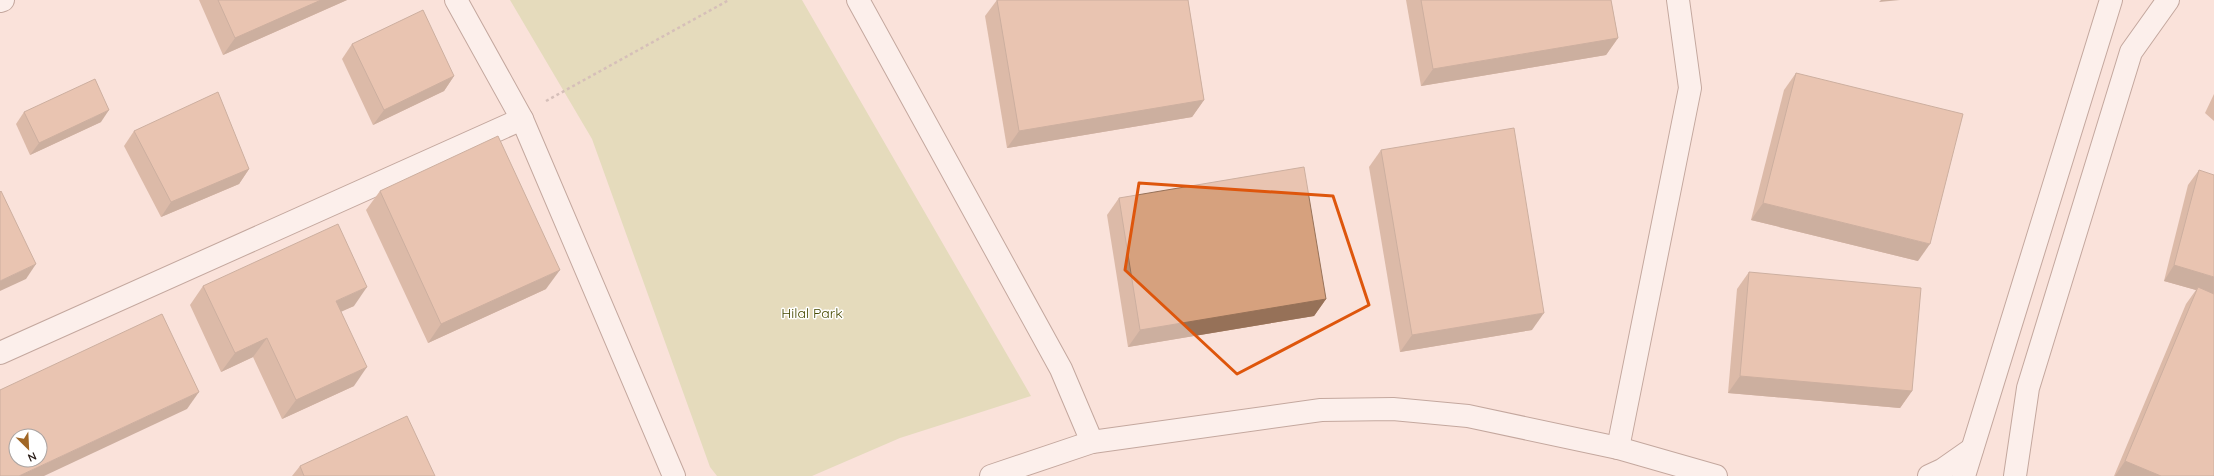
<svg xmlns="http://www.w3.org/2000/svg" width="2214" height="476" font-family="Quicksand,sans-serif">
<style>
.green{fill:#ccd298}
.lines{fill:none;stroke-linecap:round;stroke-linejoin:round}
.minor-casing{stroke:#836155;stroke-width:24}
.secondary-casing{stroke:#836155;stroke-width:24}
.path{stroke:#aa9690;stroke-width:2.5;stroke-dasharray:3 3;stroke-linecap:butt}
.minor{stroke:#fff;stroke-width:22}
.secondary{stroke:#fff;stroke-width:22}
.wall{fill:#b88a6c}
.shaded-wall{fill:#967158}
.building{fill:#d6a17e;stroke:#967158;fill-rule:evenodd}
.marked{fill:none;stroke:#de560c;stroke-width:3;stroke-linejoin:round}
.labels{text-anchor:middle;dominant-baseline:central;stroke-width:3;stroke-linejoin:round;paint-order:stroke}
.park-label{font-size:14px;fill:#464900;stroke:#fff}
</style>
<rect width="100%" height="100%" fill="#fae2da"/>
<path class="green" d="M510,0H802L1031,396L900,438L812,476H717L710,467L592,139Z"/>
<g class="lines">
<defs>
<g id="minor">
<path d="M456,0L522,119L674,476"/>
<path d="M858,0L1061,369L1092,442"/>
<path d="M0,1L3,0"/>
<path d="M0,353L522,119"/>
<path d="M1618,448L1690,88L1678,0"/>
</g>
<g id="secondary">
<path d="M991,476L1092,442L1321,410L1393,409L1468,416L1618,448L1716,476"/>
<path d="M1929,476L1942,470L1972,449"/>
<path d="M1964,476L2111,0"/>
<path d="M2015,476L2028,388L2131,52L2168,0"/>
</g>
</defs>
<use href="#minor" class="minor-casing"/>
<use href="#secondary" class="secondary-casing"/>
<path class="path" d="M546,101L729,0"/>
<use href="#minor" class="minor"/>
<use href="#secondary" class="secondary"/>
</g>
<g class="wall">
<path d="M199,0H347L223,55Z"/>
<path d="M997,0H1188L1204,100L1192,117L1007,148L985,16Z"/>
<path d="M1406,0H1611L1618,38L1606,55L1421,86Z"/>
<path d="M352,44L454,76L444,91L373,125L342,59Z"/>
<path d="M1796,73L1918,261L1751,220L1784,90Z"/>
<path d="M2214,94V121L2205,113Z"/>
<path d="M24,112L101,122L30,155L16,124Z"/>
<path d="M134,131L249,169L239,184L161,217L124,146Z"/>
<path d="M1381,150L1532,330L1400,352L1369,167Z"/>
<path d="M2199,170L2214,476H2114L2186,304L2196,290L2164,281L2188,185Z"/>
<path d="M380,191L546,289L428,343L366,210Z"/>
<path d="M1119,198L1326,299L1314,316L1128,347L1107,215Z"/>
<path d="M1749,272L1912,391L1900,408L1728,393L1737,289Z"/>
<path d="M203,286L354,306L341,311L354,386L282,419L253,357L221,372L190,305Z"/>
<path d="M300,466L435,476H292Z"/>
</g>
<g class="shaded-wall">
<path d="M321,0H347L223,55L235,38Z"/>
<path d="M1881,0H1900L1879,2Z"/>
<path d="M1618,38L1606,55L1421,86L1433,69Z"/>
<path d="M454,76L444,91L373,125L384,110Z"/>
<path d="M1204,100L1192,117L1007,148L1019,131Z"/>
<path d="M109,110L101,122L30,155L39,143Z"/>
<path d="M249,169L239,184L161,217L171,202Z"/>
<path d="M1763,203L1930,244L1918,261L1751,220Z"/>
<path d="M36,264L26,279L0,291V281Z"/>
<path d="M2174,265L2214,277V295L2198,287L2196,290L2164,281Z"/>
<path d="M560,270L546,289L428,343L441,324Z"/>
<path d="M367,287L354,306L323,320L336,301Z"/>
<path d="M1326,299L1314,316L1128,347L1140,330Z"/>
<path d="M1544,313L1532,330L1400,352L1412,335Z"/>
<path d="M267,338L253,357L221,372L235,353Z"/>
<path d="M367,367L354,386L282,419L296,400Z"/>
<path d="M1740,376L1912,391L1900,408L1728,393Z"/>
<path d="M199,392L187,409L44,476H19Z"/>
<path d="M2125,461L2161,476H2115Z"/>
</g>
<g class="building">
<path d="M218,0H321L235,38Z"/>
<path d="M997,0H1188L1204,100L1019,131Z"/>
<path d="M1421,0H1611L1618,38L1433,69Z"/>
<path d="M423,10L454,76L384,110L352,44Z"/>
<path d="M1796,73L1963,114L1930,244L1763,203Z"/>
<path d="M95,79L109,110L39,143L24,112Z"/>
<path d="M218,92L249,169L171,202L134,131Z"/>
<path d="M1514,128L1544,313L1412,335L1381,150Z"/>
<path d="M498,136L560,270L441,324L380,191Z"/>
<path d="M1304,167L1326,299L1140,330L1119,198Z"/>
<path d="M2199,170L2214,175V277L2174,265Z"/>
<path d="M1,191L36,264L0,281V192Z"/>
<path d="M338,224L367,287L336,301L367,367L296,400L267,338L235,353L203,286Z"/>
<path d="M1749,272L1921,288L1912,391L1740,376Z"/>
<path d="M2198,287L2214,294V476H2161L2125,461Z"/>
<path d="M162,314L199,392L19,476H0V390ZM16,436H40V460H16Z"/>
<path d="M407,416L435,476H304L300,466Z"/>
</g>
<path d="M0 0H2214V476H0ZM1139,183L1333,196L1369,305L1237,374L1125,270Z" fill="#fae2da" fill-opacity=".55" fill-rule="evenodd"/>
<path class="marked" d="M1139,183L1333,196L1369,305L1237,374L1125,270Z"/>
<g class="labels">
<g class="park-label">
<text x="812" y="313">Hilal Park</text>
</g>
</g>
<g transform="translate(28 448) rotate(156)"><circle r="19" fill="#ffffff" stroke="#a9a3a1"/>
<path d="M0-3L7 15L0 10L-7 15Z" fill="#a16726"/>
<text y="-6" font-size="11" font-weight="bold" text-anchor="middle" fill="#271a15">N</text>
</g>
</svg>
